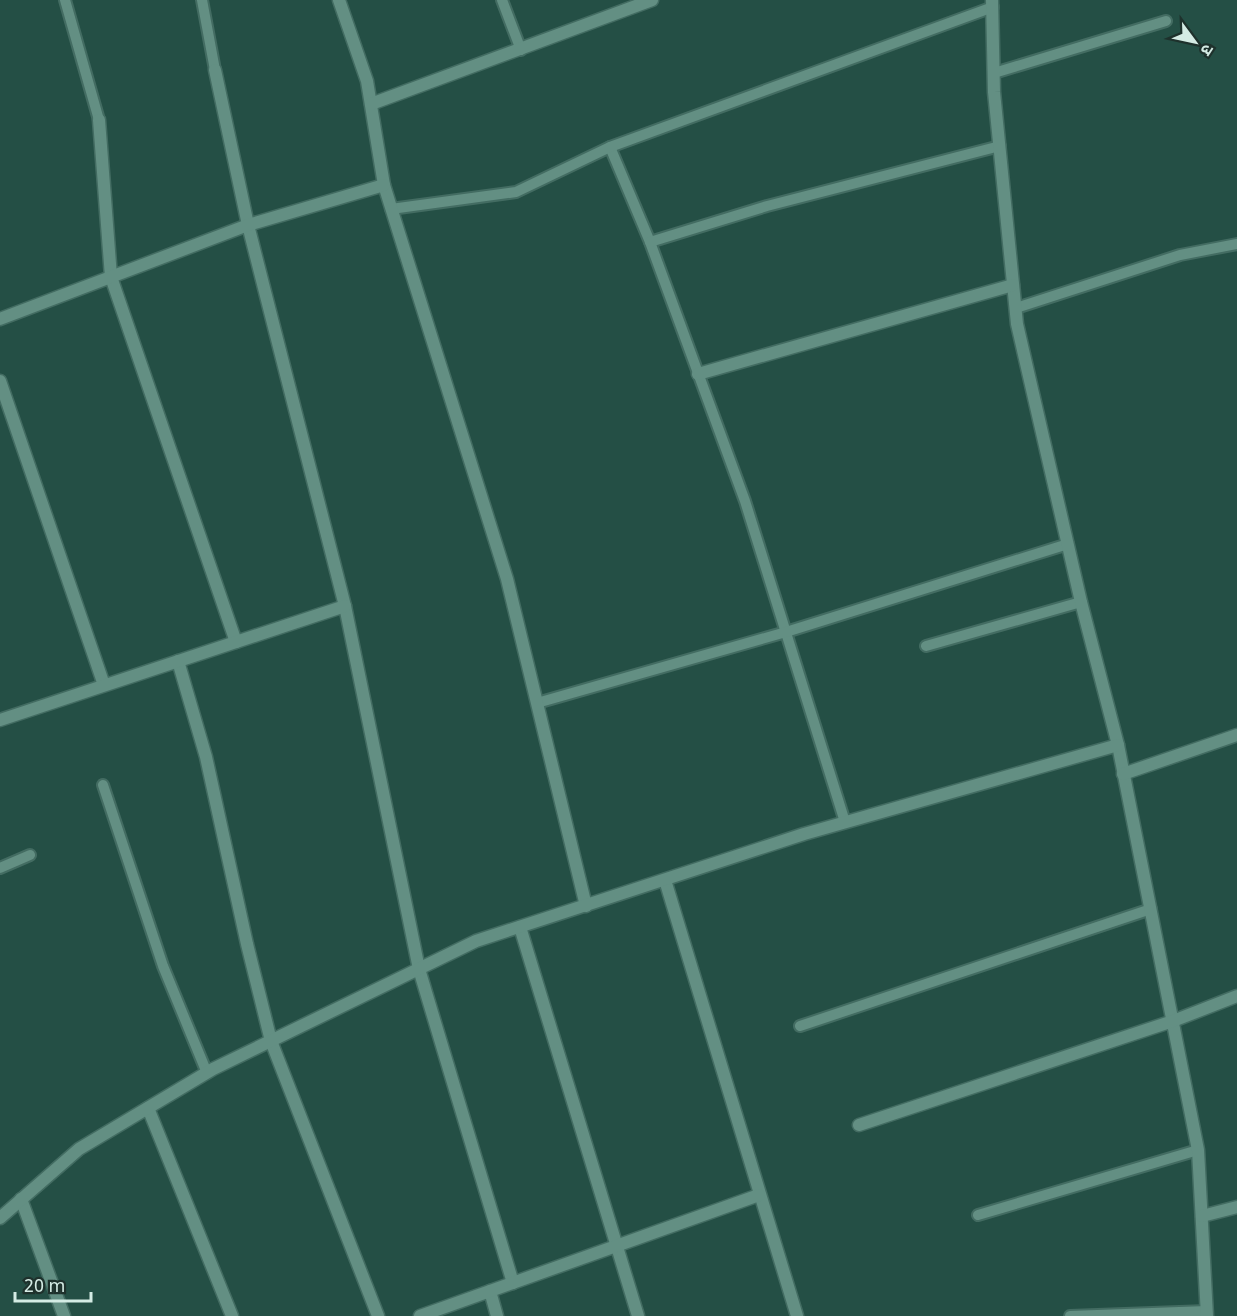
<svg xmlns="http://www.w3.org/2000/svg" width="1237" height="1316" font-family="Georgia,'Noto Sans Devanagari',serif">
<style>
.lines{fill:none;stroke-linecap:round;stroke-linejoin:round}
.service-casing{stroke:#436c62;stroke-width:14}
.minor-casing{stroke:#436c62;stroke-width:15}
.service{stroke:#638f83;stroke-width:10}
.minor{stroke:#638f83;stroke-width:12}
</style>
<rect width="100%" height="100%" fill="#244f45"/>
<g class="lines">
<defs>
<g id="service">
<path d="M65,0L99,120"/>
<path d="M202,0L215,70"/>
<path d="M502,0L521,50"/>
<path d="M994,73L1166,21"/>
<path d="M610,147L650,242L745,501L845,822"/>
<path d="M391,209L516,192L610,147L993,7"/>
<path d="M650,242L767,206L1000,146"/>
<path d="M1016,308L1180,255L1237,244"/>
<path d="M926,646L1081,602"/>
<path d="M537,703L786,632L1068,544"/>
<path d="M103,785L163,966L207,1073"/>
<path d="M0,868L30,855"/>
<path d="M800,1026L1151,909"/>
<path d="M978,1215L1198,1150"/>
<path d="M1070,1316L1207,1311"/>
</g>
<g id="minor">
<path d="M339,0L367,81L384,185L507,579L586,906"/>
<path d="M992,0L994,92L1017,324L1081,602L1118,745L1198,1150L1207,1316"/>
<path d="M215,70L248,225L345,606L419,969L513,1283"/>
<path d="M371,104L652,0"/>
<path d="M99,120L111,277L236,642"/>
<path d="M0,319L248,225L384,185"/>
<path d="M698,374L1013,285"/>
<path d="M0,381L104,685"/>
<path d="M178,661L206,757L247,944L271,1041L378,1316"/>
<path d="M0,720L345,606"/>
<path d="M1123,774L1237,735"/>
<path d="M665,880L797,1316"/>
<path d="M520,927L638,1316"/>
<path d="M148,1108L232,1316"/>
<path d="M859,1125L1173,1021L1237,996"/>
<path d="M21,1199L64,1316"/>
<path d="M1202,1216L1237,1207"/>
<path d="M0,1218L79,1149L213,1069L476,941L804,834L1118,745"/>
<path d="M490,1291L497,1316"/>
<path d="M420,1316L759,1195"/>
</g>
</defs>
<use href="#service" class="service-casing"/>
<use href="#minor" class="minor-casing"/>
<use href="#service" class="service"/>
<use href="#minor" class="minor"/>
</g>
<g transform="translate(1195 42) rotate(123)" stroke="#1e312c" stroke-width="4.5" paint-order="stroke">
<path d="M0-4.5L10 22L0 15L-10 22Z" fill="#d4ebe4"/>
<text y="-9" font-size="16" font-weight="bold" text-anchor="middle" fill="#d4ebe4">उ</text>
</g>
<path d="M15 1292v9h76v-9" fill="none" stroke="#d4ebe4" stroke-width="3"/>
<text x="24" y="1292" font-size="18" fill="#d4ebe4" stroke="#1e312c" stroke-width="4.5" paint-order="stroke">20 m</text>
</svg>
